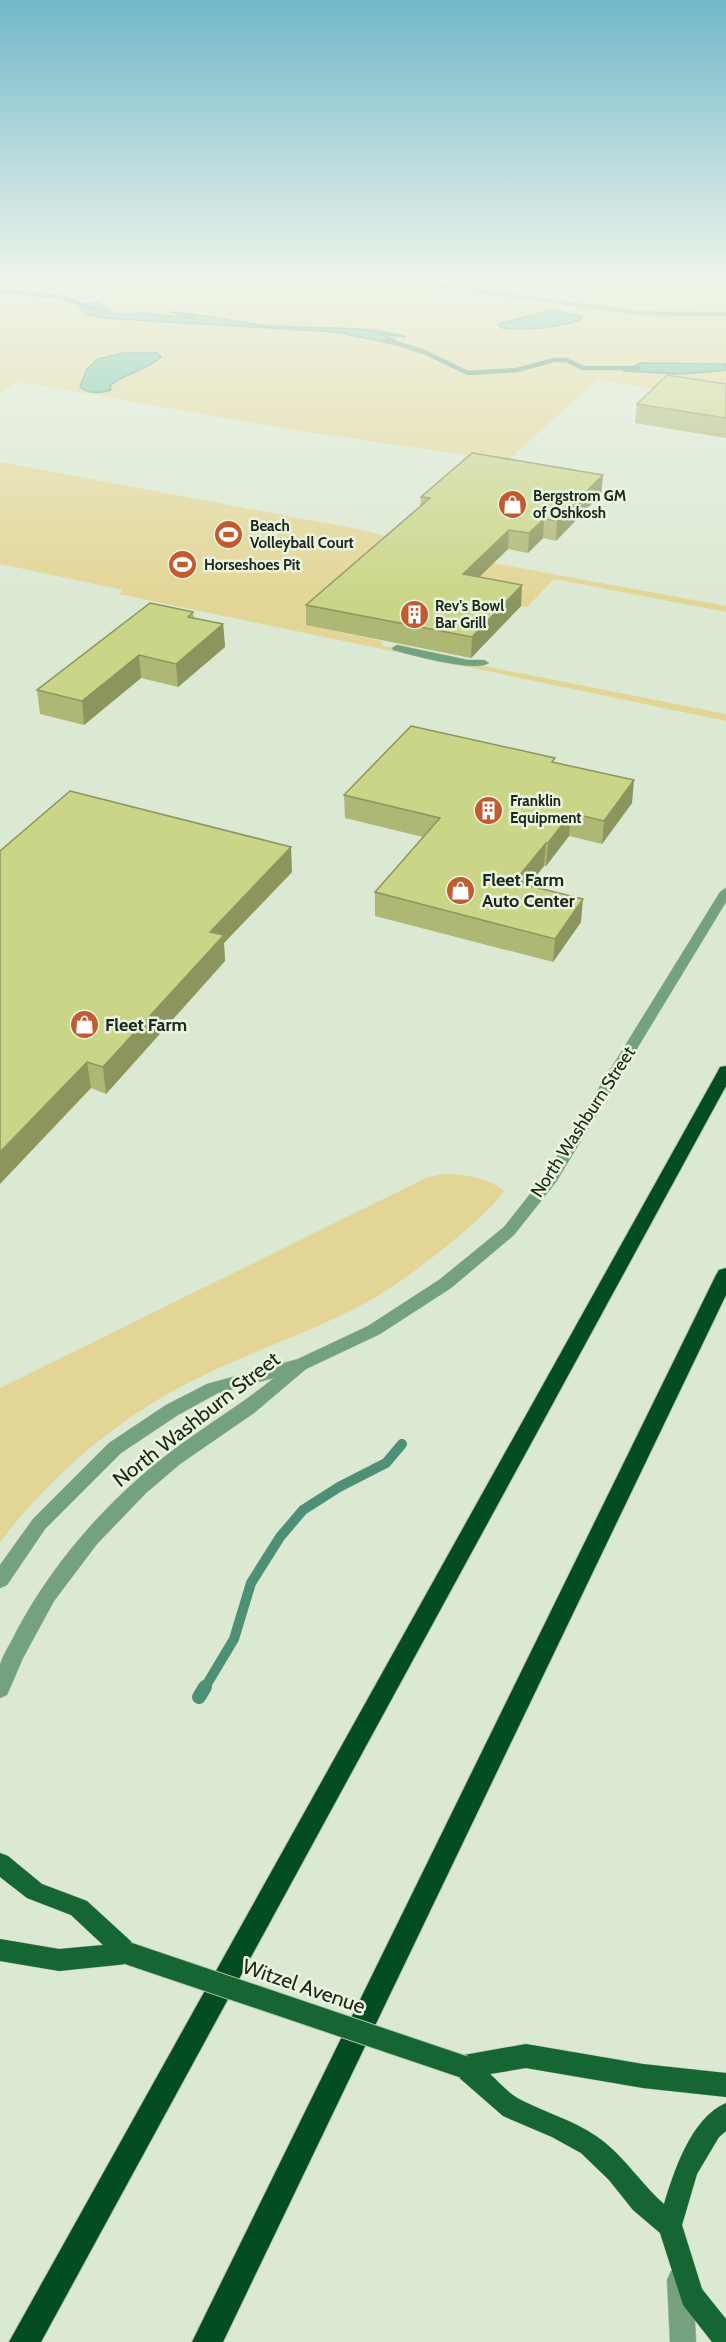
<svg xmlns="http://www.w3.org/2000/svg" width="726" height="2342" font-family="Cabin,sans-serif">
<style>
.green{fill:#e3d595;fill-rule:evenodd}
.water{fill:#60bd9e;stroke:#4d8f77;stroke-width:1.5}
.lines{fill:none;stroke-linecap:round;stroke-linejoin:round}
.stream-far2{stroke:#4d8f77;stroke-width:4.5}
.stream-far1{stroke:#4d8f77;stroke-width:10}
.stream{stroke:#4d8f77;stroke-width:14}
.minor-casing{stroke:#b9c5b1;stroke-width:1}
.major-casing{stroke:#b9c5b1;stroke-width:1}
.highway-casing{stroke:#b9c5b1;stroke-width:2}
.minor{fill:#74a27e;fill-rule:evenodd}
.major{fill:#166634;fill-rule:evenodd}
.highway{fill:#044d23;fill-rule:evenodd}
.major-bridge-casing{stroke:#b9c5b1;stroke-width:24;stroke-linecap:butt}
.major-bridge{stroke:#166634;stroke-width:22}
.wall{fill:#aeb774}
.shaded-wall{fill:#8d955e}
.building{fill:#cad587;stroke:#8d955e;stroke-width:1.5}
.labels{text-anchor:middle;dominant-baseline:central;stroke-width:5;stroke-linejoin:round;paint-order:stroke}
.far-poi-label{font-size:15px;font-weight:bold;fill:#20251d;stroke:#e8f6df;text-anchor:start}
.poi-label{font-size:18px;font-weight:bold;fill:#20251d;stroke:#e8f6df;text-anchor:start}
.street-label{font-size:18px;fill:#20251d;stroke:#e8f6df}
.near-street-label{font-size:21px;fill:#20251d;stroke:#e8f6df}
</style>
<rect width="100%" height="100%" fill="#dbe8d2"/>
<g class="green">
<path d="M102,276H726V281L718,283L726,286V403L598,379L507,461L294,430L25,383L23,380L0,392V283C22,284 87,289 102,276ZM558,310L577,313L582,319C558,328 527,331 501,328L499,323ZM123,353H157L160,357L149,367L114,382L110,386L82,384Z"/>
<path d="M0,462L357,529L390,537L401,546L726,606V612L554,579L527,607L462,594L485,571L307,625L381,641L383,646L726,714V721L119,594L123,590L0,564Z"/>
<path d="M444,1174C463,1174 489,1178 504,1191C489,1212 468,1228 449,1244C423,1265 396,1286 367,1302C305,1336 235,1356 173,1391C106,1428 46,1482 0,1542V1388L428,1177Z"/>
</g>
<g class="water">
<path d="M0,276H102C87,289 21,284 0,283Z"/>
<path d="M84,303H98L108,311L118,314L143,313L197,319L170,312C204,314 237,323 271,326C316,329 362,325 406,337L379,334L394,339L398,345L336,332L103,318L85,314L80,306Z"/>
<path d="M552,310L582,316V319C558,328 527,330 501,328L498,324Z"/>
<path d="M123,353H157L161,357C145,372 122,374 110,386L111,390C101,393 88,394 80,387L87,369L98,359Z"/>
<path d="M641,363L726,364V370L683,374L623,371Z"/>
</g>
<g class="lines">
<g class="stream-far2">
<path d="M0,291L61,297L94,309"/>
<path d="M386,340L424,352L468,373L517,370L554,360H566L583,368H638"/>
</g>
<path class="stream-far1" d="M204,1689L234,1639L251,1583L280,1537L303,1510L339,1487L386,1463L402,1444"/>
<path class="stream" d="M199,1697L205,1687"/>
<defs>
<g id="minor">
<path d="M413,281L639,311L726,312V316L639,315L411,284Z"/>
<path d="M397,645L468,660H484L489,663C475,673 412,655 393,650L392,648Z"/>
<path d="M726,888V902L556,1182L514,1235L451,1288L380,1334L306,1369L254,1413L180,1464L146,1493L97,1544L54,1601L23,1658L7,1695L0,1698C0,1688 0,1675 0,1665C3,1654 11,1643 16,1632C51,1566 101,1508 159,1461C196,1431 237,1408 274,1378L218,1393L178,1415L121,1453L45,1529L7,1585L0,1588V1565L33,1519L109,1443L166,1405L207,1384L298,1359L368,1326L439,1280L504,1227L545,1175L720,892Z"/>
<path d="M680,2267L689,2271L693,2280L696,2342H670L667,2280L671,2271Z"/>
</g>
<g id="major">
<path d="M0,1853L8,1856L42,1884L87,1901L135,1945L138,1953L135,1961L127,1964L59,1971L0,1961V1939L59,1949L103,1945L71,1915L27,1898L0,1877Z"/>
<path d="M526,2044L643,2064L726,2073V2097L643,2088L526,2068L490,2074C499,2082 510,2095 521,2100C546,2113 573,2120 596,2136C623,2154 640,2183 664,2204C674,2171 691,2118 726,2103V2131L719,2137L697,2174L682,2225L702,2289L726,2319V2342H712L683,2305L660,2233L633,2210L609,2180L581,2153L552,2137L503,2116L456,2075L452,2067L456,2059L464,2055Z"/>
</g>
<g id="highway">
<path d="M726,1066V1086L41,2342H9L718,1071L720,1067Z"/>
<path d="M726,1268V1295L223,2342H192L716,1275L719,1270Z"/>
</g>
</defs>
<use href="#minor" class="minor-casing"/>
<use href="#major" class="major-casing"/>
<use href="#highway" class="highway-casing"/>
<use href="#minor" class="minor"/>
<use href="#major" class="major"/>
<use href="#highway" class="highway"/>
<defs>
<path id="major-bridge" d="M127,1953L464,2067"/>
</defs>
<use href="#major-bridge" class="major-bridge-casing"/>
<use href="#major-bridge" class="major-bridge"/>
</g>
<g class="wall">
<path d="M411,276H519L501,289Z"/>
<path d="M726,384V438L635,423L637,404Z"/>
<path d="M603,475L601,494L556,541L543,538L528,553L508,549L479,577L521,606L471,658L306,625V605L420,506L421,497Z"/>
<path d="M193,612L194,618L223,624L225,647L178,687L141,678L84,725L40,714L37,690Z"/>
<path d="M554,762L632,803L602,844L569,836L546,866H544L528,885L581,922L553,962L375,916V892L423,837L345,818L344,795Z"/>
<path d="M0,851L292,872L224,943L225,961L106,1094L91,1088Z"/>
</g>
<g class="shaded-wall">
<path d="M507,276H519L501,289L502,280Z"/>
<path d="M603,475L601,494L556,541L557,521Z"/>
<path d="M544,519L543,538L528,553L529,533Z"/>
<path d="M509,530L508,549L462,594L463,574Z"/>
<path d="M522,585L521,606L471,658L472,637Z"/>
<path d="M223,624L225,647L178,687L176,664Z"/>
<path d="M139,655L141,678L84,725L82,701Z"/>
<path d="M634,780L632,803L602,844L604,821Z"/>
<path d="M571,813L569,836L546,866L548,843Z"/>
<path d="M546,843L544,866L513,905L514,882Z"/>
<path d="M291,847L292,872L224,943L225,961L106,1094L103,1067L210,932Z"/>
<path d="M583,899L581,922L553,962L555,939Z"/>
<path d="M87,1062L91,1088L0,1184V1152Z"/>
</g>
<g class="building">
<path d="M477,276H507L502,280Z"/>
<path d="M667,375L726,384V418L637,404Z"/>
<path d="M472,453L603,475L557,521L544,519L529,533L509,530L463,574L522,585L472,637L306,605L430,498L421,497Z"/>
<path d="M150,603L193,612L188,617L223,624L176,664L139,655L82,701L37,690Z"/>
<path d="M411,726L555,758L552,762L634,780L604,821L571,813L548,843H546L514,882L583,899L555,939L375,892L440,818L344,795Z"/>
<path d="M70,791L291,847L210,932L224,935L103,1067L87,1062L0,1152V851Z"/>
</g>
<linearGradient id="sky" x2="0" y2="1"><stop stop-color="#71b8ca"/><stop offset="0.46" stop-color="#eff5eb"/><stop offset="1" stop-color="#eff5eb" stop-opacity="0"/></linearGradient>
<rect width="726" height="604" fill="url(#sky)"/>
<defs>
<symbol id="shop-disc" viewBox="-11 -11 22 22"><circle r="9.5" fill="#c25b2d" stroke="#e8f6df"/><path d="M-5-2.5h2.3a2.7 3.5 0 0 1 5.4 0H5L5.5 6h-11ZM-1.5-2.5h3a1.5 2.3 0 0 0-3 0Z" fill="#fff"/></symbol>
<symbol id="stadium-disc" viewBox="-11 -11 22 22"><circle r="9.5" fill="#c25b2d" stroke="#e8f6df"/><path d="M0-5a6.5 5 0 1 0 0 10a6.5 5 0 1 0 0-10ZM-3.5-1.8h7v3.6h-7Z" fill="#fff"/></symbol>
<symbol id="building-disc" viewBox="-11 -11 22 22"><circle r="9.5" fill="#c25b2d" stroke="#e8f6df"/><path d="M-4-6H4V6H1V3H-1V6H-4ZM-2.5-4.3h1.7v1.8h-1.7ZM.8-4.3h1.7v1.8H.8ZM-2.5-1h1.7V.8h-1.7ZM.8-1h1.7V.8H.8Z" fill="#fff"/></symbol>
</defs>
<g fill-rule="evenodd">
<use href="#shop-disc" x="496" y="488" width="33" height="33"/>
<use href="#stadium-disc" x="212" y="518" width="33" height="33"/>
<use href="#stadium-disc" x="166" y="548" width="33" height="33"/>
<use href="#building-disc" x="398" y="598" width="33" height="33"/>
<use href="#building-disc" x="472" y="794" width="33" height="33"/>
<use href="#shop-disc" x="444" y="874" width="33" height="33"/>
<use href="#shop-disc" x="68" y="1008" width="33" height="33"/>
</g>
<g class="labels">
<g class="far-poi-label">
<text x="533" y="496">Bergstrom GM<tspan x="533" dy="17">of Oshkosh</tspan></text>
<text x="250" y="526">Beach<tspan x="250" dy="17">Volleyball Court</tspan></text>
<text x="204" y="565">Horseshoes Pit</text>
<text x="435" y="606">Rev's Bowl<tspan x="435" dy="17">Bar Grill</tspan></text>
<text x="510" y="801">Franklin<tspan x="510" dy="17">Equipment</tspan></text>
</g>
<g class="poi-label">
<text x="482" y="880">Fleet Farm<tspan x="482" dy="21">Auto Center</tspan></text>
<text x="105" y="1025">Fleet Farm</text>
</g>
<g class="street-label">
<text transform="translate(583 1122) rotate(-57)">North Washburn Street</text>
</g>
<g class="near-street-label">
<text transform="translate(196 1419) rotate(-38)">North Washburn Street</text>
<text transform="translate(304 1986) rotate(19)">Witzel Avenue</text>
</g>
</g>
</svg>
